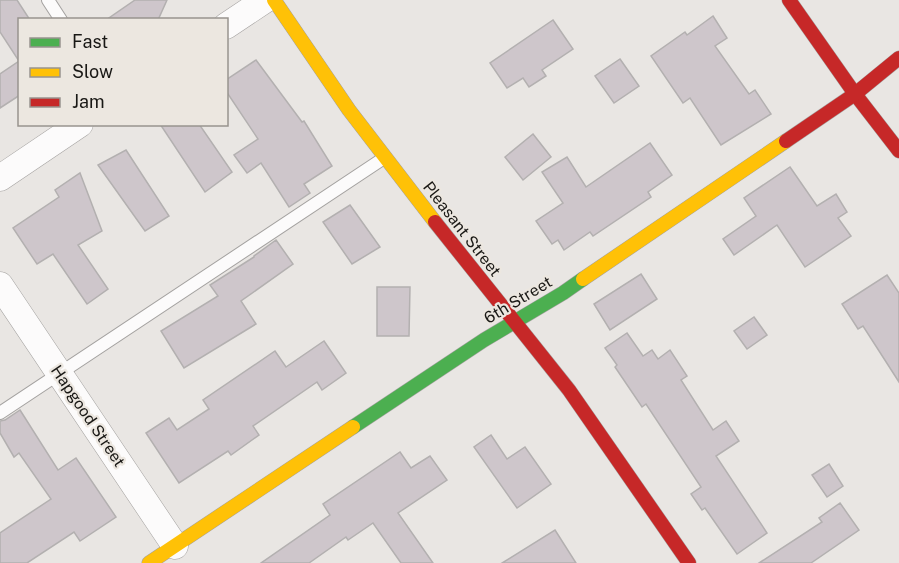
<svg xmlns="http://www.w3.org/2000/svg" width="899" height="563" font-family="'Public Sans',sans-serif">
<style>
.building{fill:#cec6cb;stroke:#b3b0b0;stroke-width:1.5}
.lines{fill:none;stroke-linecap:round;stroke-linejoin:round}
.lane-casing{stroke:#a4a2a0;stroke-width:14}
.street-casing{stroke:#a4a2a0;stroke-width:27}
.fast-casing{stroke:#a4a2a0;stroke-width:15}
.slow-casing{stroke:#a4a2a0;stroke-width:15}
.jam-casing{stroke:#a4a2a0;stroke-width:15}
.lane{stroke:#fcfbfb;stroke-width:12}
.street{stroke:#fcfbfb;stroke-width:26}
.fast{stroke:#4caf50;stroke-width:14}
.slow{stroke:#ffc107;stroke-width:14}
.jam{stroke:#c62828;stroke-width:14}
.labels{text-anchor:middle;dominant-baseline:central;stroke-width:4.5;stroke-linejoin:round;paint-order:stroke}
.street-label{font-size:16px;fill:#191815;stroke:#ece7e0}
</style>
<rect width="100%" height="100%" fill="#e9e6e3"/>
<g class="building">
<path d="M0,0H17L30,20H20V95L0,108V74L19,61L0,32Z"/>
<path d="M135,0H167L158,20H106Z"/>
<path d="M713,16L727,38L715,46L749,94L755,90L771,114L721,145L690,98L683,103L651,56L685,32L687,35Z"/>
<path d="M553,20L573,49L542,70L546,76L529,87L523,78L507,88L490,63Z"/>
<path d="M620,59L639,86L614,103L595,76Z"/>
<path d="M256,60L302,122L304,121L332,166L304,184L310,193L289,207L261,163L247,173L234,155L258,139L226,91V80Z"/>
<path d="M160,124H199L232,172L205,192Z"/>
<path d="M533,134L551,157L523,180L505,157Z"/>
<path d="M650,143L672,175L648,192L651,197L593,236L590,232L564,250L558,240L552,244L536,221L563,203L542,172L567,157L586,187Z"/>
<path d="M126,150L169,216L145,231L98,165Z"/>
<path d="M790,167L817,206L836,194L847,212L838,218L851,236L805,267L777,225L734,255L723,239L756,216L744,198Z"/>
<path d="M80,173L102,231L78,245L108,289L87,304L53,254L37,264L13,228L59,197L55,190Z"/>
<path d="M350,205L380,247L352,264L323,222Z"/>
<path d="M276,240L293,264L241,301L256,324L184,368L161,331L218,296L210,285L254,257V256Z"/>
<path d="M641,274L657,299L610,330L594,304Z"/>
<path d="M887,275L899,293V382L863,326L858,329L842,304Z"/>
<path d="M377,287H410L409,336H377Z"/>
<path d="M754,317L767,335L747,349L734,331Z"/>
<path d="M627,333L643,356L652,350L658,359L670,350L687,376L681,380L713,430L726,421L739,441L716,456L767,533L737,554L705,508L702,510L691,494L701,487L646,404L642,407L615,367L617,365L605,348Z"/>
<path d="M324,341L346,373L322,390L317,382L253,426L259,435L231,455L228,451L179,483L146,433L169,418L177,430L209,409L203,400L275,351L286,367Z"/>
<path d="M20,410L58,470L76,458L116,517L80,541L74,532L27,563H0V533L51,499L19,453L14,457L0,433V421L5,420Z"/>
<path d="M491,435L507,459L525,447L551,484L517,508L474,447Z"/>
<path d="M400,452L411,468L430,456L447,480L398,513L433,563H401L373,523L348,540L346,537L309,563H261L330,515L323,504Z"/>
<path d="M829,464L843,486L827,497L812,475Z"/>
<path d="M840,503L859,530L811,563H759L822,522L819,518Z"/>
<path d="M555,530L576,563H502Z"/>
</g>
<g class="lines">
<defs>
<g id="lane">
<path d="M48,0L61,20"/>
<path d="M0,413L384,158"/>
</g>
<g id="street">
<path d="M226,26L265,0"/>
<path d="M0,178L80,124"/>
<path d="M0,285L175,546"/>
</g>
<path id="fast" d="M353,427L484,340L563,293L583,279"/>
<g id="slow">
<path d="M274,0L349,110L435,222"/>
<path d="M583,279L786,141"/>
<path d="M149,563L353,427"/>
</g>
<g id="jam">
<path d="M789,0L855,94L899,151"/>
<path d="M786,141L855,94L899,58"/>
<path d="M435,222L569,390L689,563"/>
</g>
</defs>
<use href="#lane" class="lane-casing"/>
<use href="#street" class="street-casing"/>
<use href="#fast" class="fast-casing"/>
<use href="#slow" class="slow-casing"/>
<use href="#jam" class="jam-casing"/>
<use href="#lane" class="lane"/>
<use href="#street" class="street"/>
<use href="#fast" class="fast"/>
<use href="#slow" class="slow"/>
<use href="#jam" class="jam"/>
</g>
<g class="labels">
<g class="street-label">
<text transform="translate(462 229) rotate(52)">Pleasant Street</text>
<text transform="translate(518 300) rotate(-31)">6th Street</text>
<text transform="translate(88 416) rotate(56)">Hapgood Street</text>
</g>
</g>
<rect x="18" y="18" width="210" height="108" fill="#ece7e0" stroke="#98948f" stroke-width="1.5"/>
<rect x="30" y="38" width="30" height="9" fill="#4caf50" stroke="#98948f" stroke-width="1.5"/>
<text x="72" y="48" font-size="18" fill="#191815">Fast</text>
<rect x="30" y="68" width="30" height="9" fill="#ffc107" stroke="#98948f" stroke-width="1.5"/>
<text x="72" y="78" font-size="18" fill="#191815">Slow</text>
<rect x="30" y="98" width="30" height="9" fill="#c62828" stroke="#98948f" stroke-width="1.5"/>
<text x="72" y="108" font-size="18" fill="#191815">Jam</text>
</svg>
